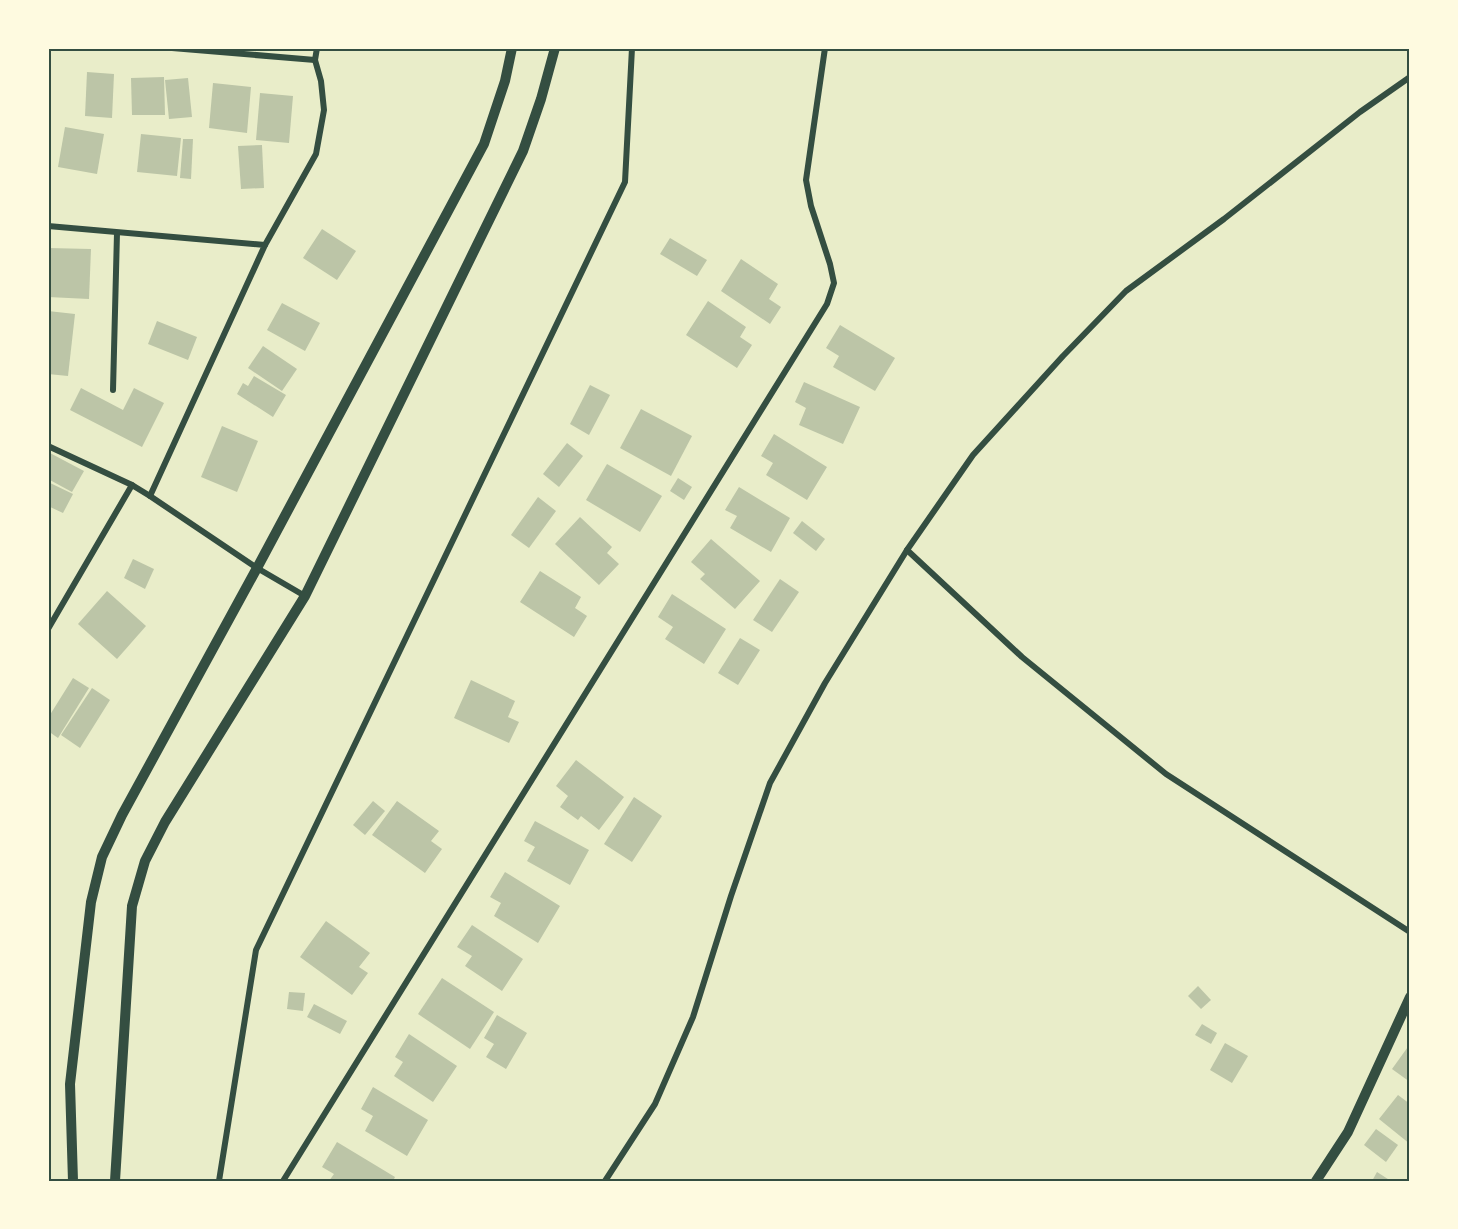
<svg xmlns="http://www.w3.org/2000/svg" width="1458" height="1229" font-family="'Titillium Web',sans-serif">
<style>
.building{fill:#bcc5a7}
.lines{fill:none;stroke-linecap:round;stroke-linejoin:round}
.minor{stroke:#344e41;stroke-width:6}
.tertiary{stroke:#344e41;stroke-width:10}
.neatline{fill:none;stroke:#344e41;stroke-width:2}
</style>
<rect width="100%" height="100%" fill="#e9edc9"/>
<g class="building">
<path d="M87,72L114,74L112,118L85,116Z"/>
<path d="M164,77L165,115H132L131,78Z"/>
<path d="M188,78L192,117L169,119L165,80Z"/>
<path d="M213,83L251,87L247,133L209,128Z"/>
<path d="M260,93L293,96L289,143L256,140Z"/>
<path d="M65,127L104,134L97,174L58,167Z"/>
<path d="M141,134L181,138L177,176L137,172Z"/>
<path d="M183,139H193L191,179L180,178Z"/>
<path d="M262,145L264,188L241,189L238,146Z"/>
<path d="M322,229L356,251L337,280L303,258Z"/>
<path d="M670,238L707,260L697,276L660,254Z"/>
<path d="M48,248L91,249L89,299L48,297Z"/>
<path d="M741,259L778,284L769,299L781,307L770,324L721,291Z"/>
<path d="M708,301L746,327L740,337L752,345L737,368L686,335Z"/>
<path d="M282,303L320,323L305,351L267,330Z"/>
<path d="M48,311L75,314L68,376L48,374Z"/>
<path d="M157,321L197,337L188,360L148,344Z"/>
<path d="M840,325L895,358L875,391L833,367L839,356L826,348Z"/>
<path d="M263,346L297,369L282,391L248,368Z"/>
<path d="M254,376L286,395L273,417L237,394L243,383L248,386Z"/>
<path d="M804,382L860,407L843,444L799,425L806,408L795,402Z"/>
<path d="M590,385L610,395L589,435L570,424Z"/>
<path d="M81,388L123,410L134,388L164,403L142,447L70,410Z"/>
<path d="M641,409L692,436L671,476L620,448Z"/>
<path d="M222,426L258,441L237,492L201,477Z"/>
<path d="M774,434L827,467L807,500L766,475L773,463L761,456Z"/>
<path d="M567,443L583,456L559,487L543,474Z"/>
<path d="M48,452L84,471L72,492L48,479Z"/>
<path d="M607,464L662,496L640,532L586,500Z"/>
<path d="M678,478L692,487L684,500L670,491Z"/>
<path d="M48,482L73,494L63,513L48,506Z"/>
<path d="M739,487L790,518L771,552L730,528L737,516L725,510Z"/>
<path d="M538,497L556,511L529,548L511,535Z"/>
<path d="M580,517L612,547L607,553L619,564L599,585L555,544Z"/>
<path d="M802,521L825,539L816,551L793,533Z"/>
<path d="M711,539L760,581L735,609L700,579L705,574L691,562Z"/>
<path d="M133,559L154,569L145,589L124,578Z"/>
<path d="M540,571L581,597L575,608L587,616L574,637L520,602Z"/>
<path d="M780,579L799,592L772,632L753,620Z"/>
<path d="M107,591L146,626L117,659L78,624Z"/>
<path d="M672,594L726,629L704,664L665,639L673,627L658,617Z"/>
<path d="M740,638L760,650L738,685L718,673Z"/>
<path d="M73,678L89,688L58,738L48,731V718Z"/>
<path d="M471,680L515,701L508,717L519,722L509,743L454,718Z"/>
<path d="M92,688L110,700L80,748L61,735Z"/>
<path d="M576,760L624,797L599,830L581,816L578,820L560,807L568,796L556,786Z"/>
<path d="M634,797L662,816L632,862L604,844Z"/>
<path d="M373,801L385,811L365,835L353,825Z"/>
<path d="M397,801L439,831L431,841L442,849L425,873L372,835Z"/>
<path d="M535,821L589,850L570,885L527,861L535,847L524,841Z"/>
<path d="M505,872L560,906L538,943L494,916L501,903L490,897Z"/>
<path d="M326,921L370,953L359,967L368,973L352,995L300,957Z"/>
<path d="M472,925L523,959L502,991L465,966L472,956L457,947Z"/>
<path d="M442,978L494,1012L470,1049L418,1014Z"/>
<path d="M1198,986L1211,1000L1201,1009L1188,996Z"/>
<path d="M289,992L305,993L303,1011L287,1009Z"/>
<path d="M314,1004L347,1021L340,1034L307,1017Z"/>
<path d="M497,1015L527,1033L506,1069L486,1057L494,1044L484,1038Z"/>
<path d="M1202,1024L1217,1033L1211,1044L1195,1035Z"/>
<path d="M409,1034L457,1066L433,1102L394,1076L403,1062L395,1057Z"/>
<path d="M1225,1043L1248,1056L1232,1083L1210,1070Z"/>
<path d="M1410,1044V1082L1392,1069Z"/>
<path d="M373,1087L428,1120L407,1156L365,1131L373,1116L361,1109Z"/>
<path d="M1398,1095L1410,1104V1144L1379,1119Z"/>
<path d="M1376,1129L1398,1145L1386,1162L1364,1145Z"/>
<path d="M337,1142L395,1177L393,1181H329L334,1174L322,1167Z"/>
<path d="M1377,1172L1391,1181H1372Z"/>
</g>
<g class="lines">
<g class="minor">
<path d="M172,48L315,60"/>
<path d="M48,226L265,245L150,496"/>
<path d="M265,245L316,154L324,110L321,81L315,60L317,48"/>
<path d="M113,390L117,233"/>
<path d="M48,446L132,485"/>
<path d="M907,550L1022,657L1166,774L1410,932"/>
<path d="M48,629L132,485L150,496L257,568L305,596"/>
<path d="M219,1181L256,950L625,182L632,48"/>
<path d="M283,1181L827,304L834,283L830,264L811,206L806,180L825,48"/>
<path d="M605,1181L655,1104L693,1017L731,896L770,783L825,683L907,550L973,455L1063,356L1126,291L1224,219L1360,112L1410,77"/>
</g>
<g class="tertiary">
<path d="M73,1181L70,1084L91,902L102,857L122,815L257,568L484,144L505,81L512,48"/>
<path d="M115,1181L132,906L145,861L165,822L305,596L523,151L541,99L555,48"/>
<path d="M1316,1181L1348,1132L1410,997"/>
</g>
</g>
<rect width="1458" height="1229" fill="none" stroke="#fefae0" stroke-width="99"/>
<rect x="50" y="50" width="1358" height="1130" class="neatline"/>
</svg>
